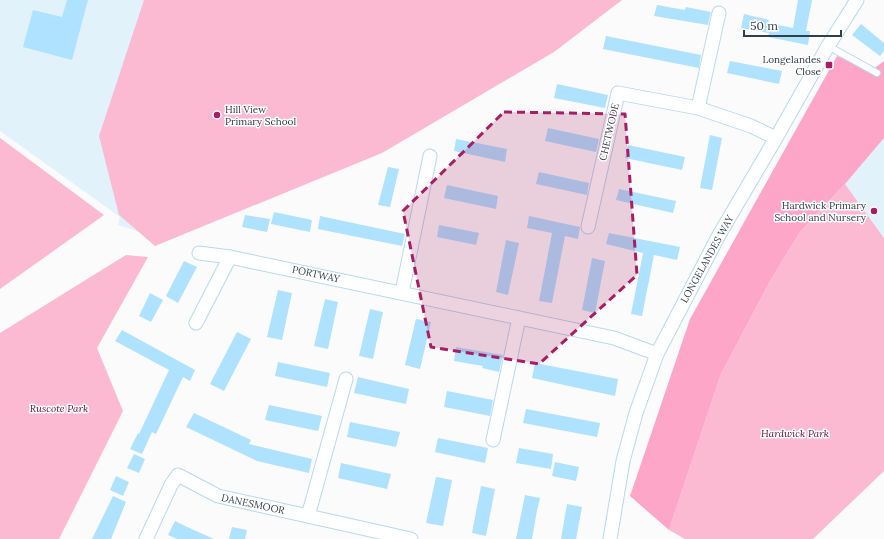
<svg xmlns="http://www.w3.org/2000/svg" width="884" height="539" font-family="Lora,serif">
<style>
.built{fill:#e1f2fb}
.green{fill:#fcb9d2}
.forest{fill:#fea6c8}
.building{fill:#aee2ff}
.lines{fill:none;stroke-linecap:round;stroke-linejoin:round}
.lane-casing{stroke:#b8d9ec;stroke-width:8}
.street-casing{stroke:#b8d9ec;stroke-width:15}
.lane{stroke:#fff;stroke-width:6}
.street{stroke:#fff;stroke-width:13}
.marked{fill:#a71e65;fill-opacity:0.2;stroke:#a71e65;stroke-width:3;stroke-dasharray:8 5;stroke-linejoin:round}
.poi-dot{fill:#a71e65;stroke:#fff;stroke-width:1.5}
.labels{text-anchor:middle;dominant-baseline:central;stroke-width:3;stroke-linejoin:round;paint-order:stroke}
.poi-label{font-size:10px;fill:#313f46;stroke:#fff;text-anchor:end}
.street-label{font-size:10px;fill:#313f46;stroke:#fff}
.park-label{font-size:10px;font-style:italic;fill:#5d1238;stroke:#fff}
</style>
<rect width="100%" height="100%" fill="#fbfbfb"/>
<g class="built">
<path d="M0,0H279L146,234L118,225L120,217L0,131Z"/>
<path d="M884,138V238L845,184Z"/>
</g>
<g class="green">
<path d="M144,0H622L554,52L382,153L155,246L119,215L99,136Z"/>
<path d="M0,138L104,215L0,289Z"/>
<path d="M845,184L884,238V471L813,539H685L669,530L721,374L770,281L800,232Z"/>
<path d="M126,255L148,257L97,348L123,411L59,539H0V333Z"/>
</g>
<path class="forest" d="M837,56L872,70L884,61V138L845,184L800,232L770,281L721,374L669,530L630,496L690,319Z"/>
<g class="building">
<path d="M67,0H88L72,60L23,47L33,10L62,17Z"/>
<path d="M798,0H812L806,31H810L808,45L768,37L769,33L741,28L744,14L769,20L768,23L793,28Z"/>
<path d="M657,5L685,10L686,7L711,12L708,25L654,16Z"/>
<path d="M861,24L884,43V51L880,56L852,35Z"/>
<path d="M606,36L701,55L699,68L603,49Z"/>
<path d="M730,61L782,71L779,84L727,73Z"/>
<path d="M557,84L608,95L605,108L554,98Z"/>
<path d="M548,128L599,139L596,152L545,141Z"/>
<path d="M710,135L722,138L712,190L700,188Z"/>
<path d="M456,139L507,149L505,162L454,151Z"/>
<path d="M628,145L685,157L682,170L625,158Z"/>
<path d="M388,167L399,169L390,207L378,205Z"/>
<path d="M539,172L589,183L587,195L536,184Z"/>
<path d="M447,185L498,196L496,209L444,198Z"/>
<path d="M619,189L676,201L673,213L616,200Z"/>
<path d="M274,212L312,220L310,232L271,224Z"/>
<path d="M245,215L270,219L267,232L242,227Z"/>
<path d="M320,216L405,234L402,246L318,229Z"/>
<path d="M529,216L580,227L578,239L565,236L552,303L539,301L552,233L527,228Z"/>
<path d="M439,225L479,233L476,245L437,237Z"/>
<path d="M609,233L680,247L677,260L654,255L642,316L631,314L643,253L606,244Z"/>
<path d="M506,240L519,243L508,295L496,292Z"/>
<path d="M592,258L605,261L595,313L582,310Z"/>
<path d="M184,261L197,267L178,303L166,296Z"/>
<path d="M278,290L292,293L282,340L267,337Z"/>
<path d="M150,293L163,300L151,322L139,316Z"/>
<path d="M325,299L338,302L328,349L314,346Z"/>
<path d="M370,309L383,312L373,359L359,356Z"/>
<path d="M416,319L431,322L420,369L405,365Z"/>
<path d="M122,330L195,370L190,381L183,377L156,434L152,432L142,454L130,449L138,433L139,434L169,370L115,341Z"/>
<path d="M237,332L251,339L224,391L210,384Z"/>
<path d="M456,347L503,355L499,372L482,368L483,366L454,361Z"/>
<path d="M278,362L330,373L327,387L275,376Z"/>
<path d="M535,363L618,379L615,396L532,378Z"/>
<path d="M358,377L409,389L406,404L354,393Z"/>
<path d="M447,391L493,400L490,416L444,407Z"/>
<path d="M269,405L322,416L318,431L265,420Z"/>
<path d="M526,409L600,423L597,437L523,423Z"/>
<path d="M194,413L251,440L249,444L312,459L309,473L257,461L186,427Z"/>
<path d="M350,422L400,432L396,447L347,437Z"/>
<path d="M438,438L488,448L485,463L435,452Z"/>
<path d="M519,448L553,454L551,469L516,463Z"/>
<path d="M134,454L145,459L139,473L127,468Z"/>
<path d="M555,462L579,467L576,481L552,476Z"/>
<path d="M341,463L391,474L387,489L338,478Z"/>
<path d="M116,476L129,482L123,496L110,490Z"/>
<path d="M436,477L452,480L443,526L426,523Z"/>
<path d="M481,486L495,489L486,536L472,533Z"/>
<path d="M525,495L540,498L537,510L532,539H516Z"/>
<path d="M113,496L126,502L111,539H92Z"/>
<path d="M567,504L582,507L576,539H561Z"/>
<path d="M175,521L185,526L214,539H177L168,535Z"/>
<path d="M232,527L247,530L245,539H229Z"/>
</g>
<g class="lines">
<defs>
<path id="lane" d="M828,46L877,73"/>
<g id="street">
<path d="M698,108L719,13"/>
<path d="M588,227L618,93L698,108L751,126L776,138"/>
<path d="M199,253L230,257L614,338L657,354"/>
<path d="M402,292L430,156"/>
<path d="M196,323L230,257"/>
<path d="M493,440L519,318"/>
<path d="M308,516L346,379"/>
<path d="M146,539L171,485L178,475L218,496L411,539"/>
<path d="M610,539L623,461L636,413L657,354L719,235L776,138L828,46L857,0"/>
</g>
</defs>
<use href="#lane" class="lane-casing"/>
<use href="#street" class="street-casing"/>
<use href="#lane" class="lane"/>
<use href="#street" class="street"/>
</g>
<path class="marked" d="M504,112L625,114L637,275L539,364L431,347L403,211Z"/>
<g class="poi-dot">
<rect x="825" y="61" width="8" height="8" rx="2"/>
<circle cx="217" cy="115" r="4"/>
<circle cx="874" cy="211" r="4"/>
</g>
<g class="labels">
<g class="poi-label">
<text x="821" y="59">Longelandes<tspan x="821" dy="12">Close</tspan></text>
<text x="225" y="109" text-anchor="start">Hill View<tspan x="225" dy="12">Primary School</tspan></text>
<text x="866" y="205">Hardwick Primary<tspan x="866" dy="12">School and Nursery</tspan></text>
</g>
<g class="street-label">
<text transform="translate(609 132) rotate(-77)">CHETWODE</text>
<text transform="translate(707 259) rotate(-61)">LONGELANDES WAY</text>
<text transform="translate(316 274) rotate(12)">PORTWAY</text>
<text transform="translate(253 504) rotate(12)">DANESMOOR</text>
</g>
<g class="park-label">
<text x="59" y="408">Ruscote Park</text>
<text x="795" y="433">Hardwick Park</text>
</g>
</g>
<path d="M744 30v6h97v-6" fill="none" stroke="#313f46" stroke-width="2"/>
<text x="750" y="30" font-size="12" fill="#313f46" stroke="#ffffff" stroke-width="3" paint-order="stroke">50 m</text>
</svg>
